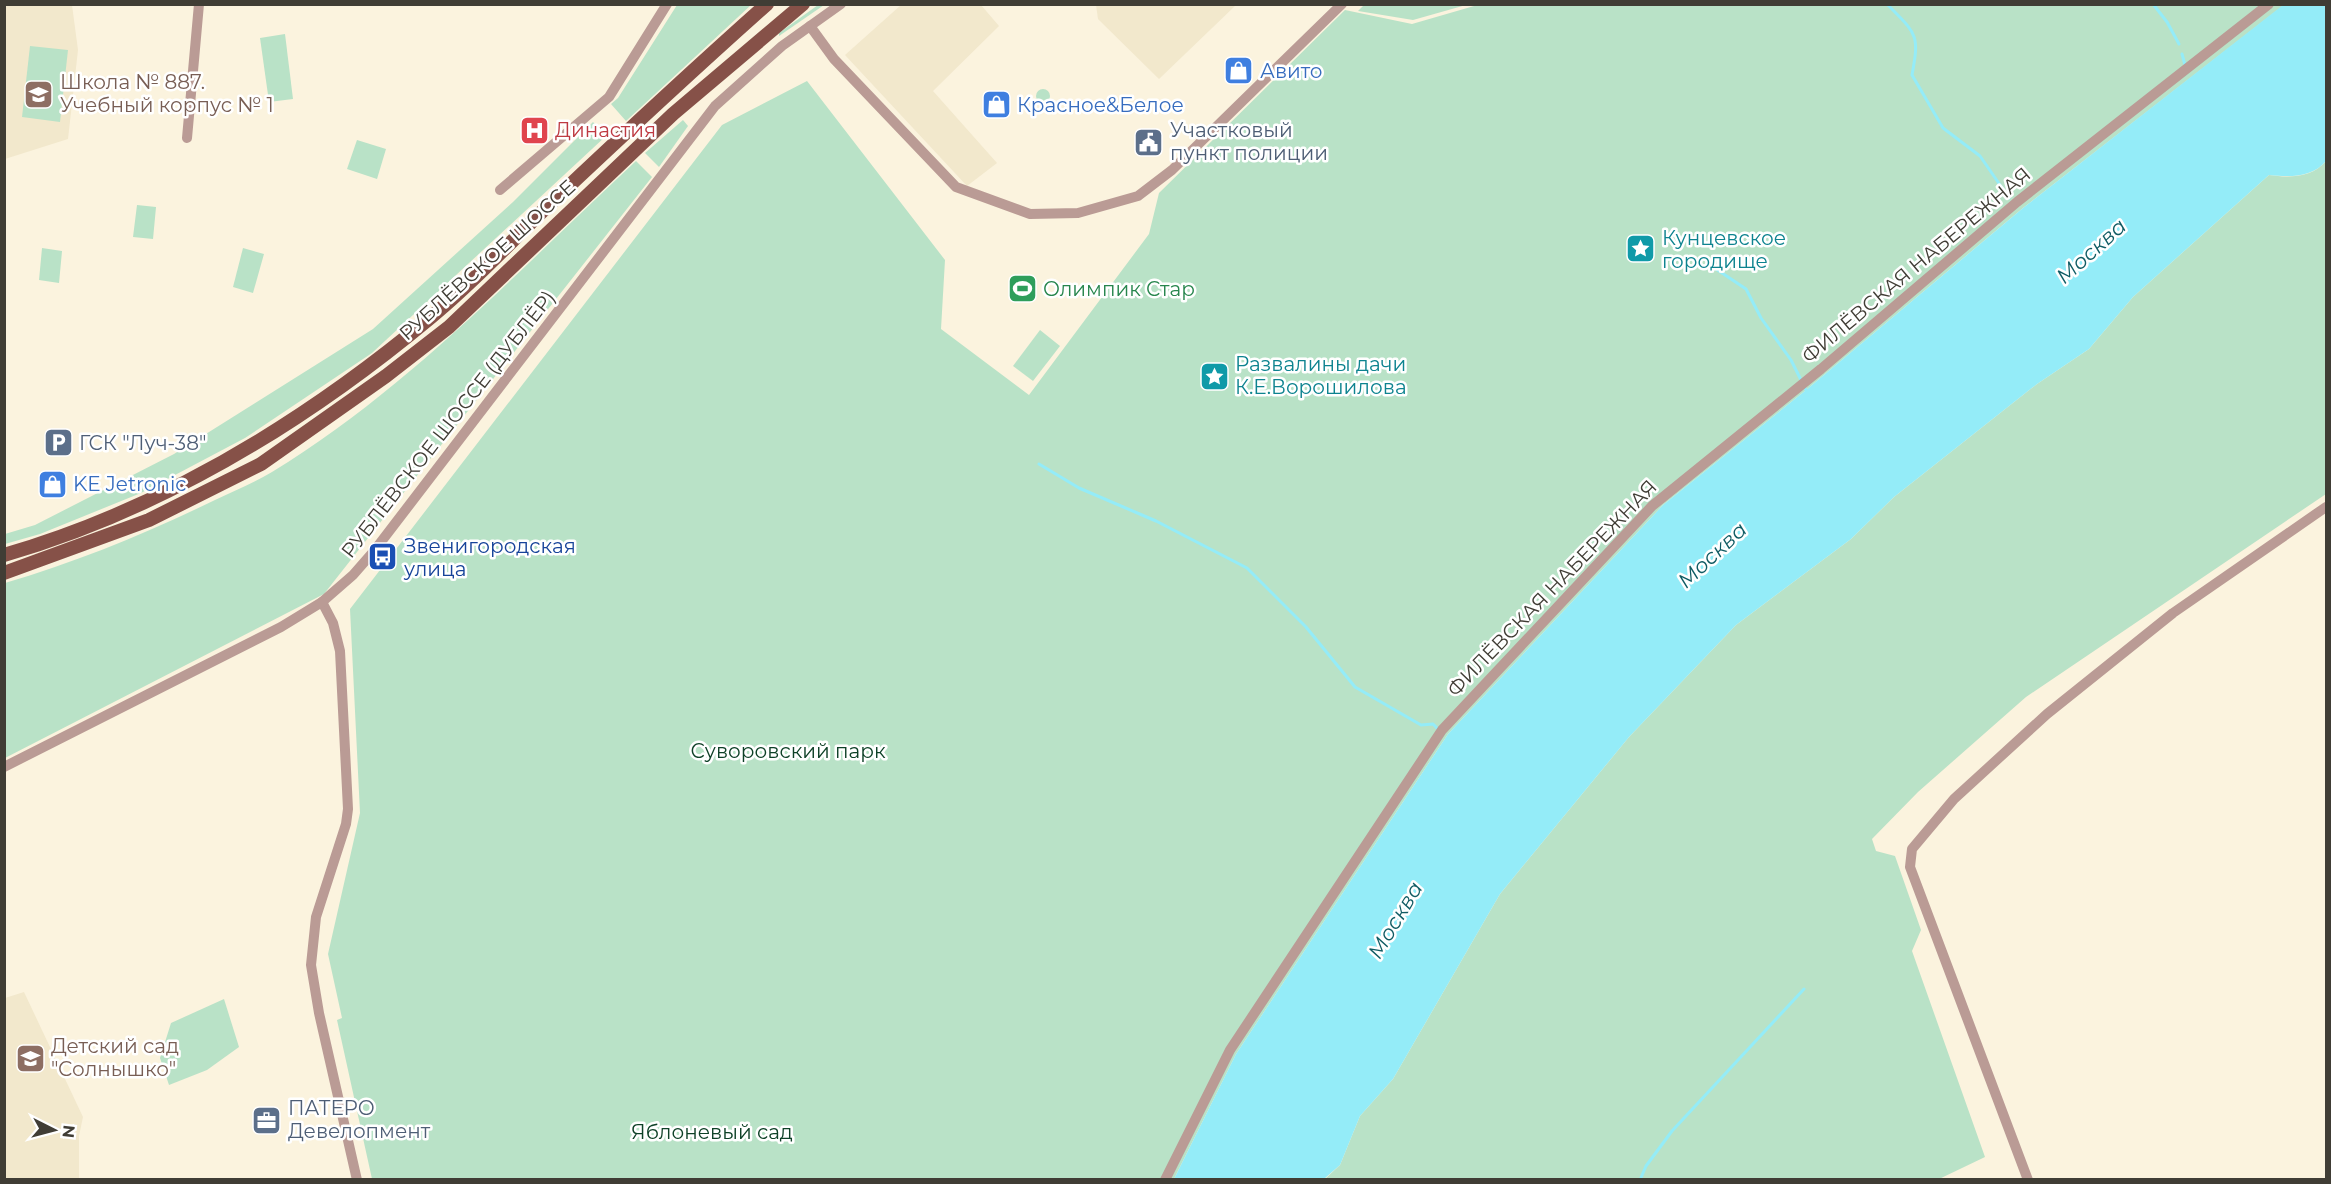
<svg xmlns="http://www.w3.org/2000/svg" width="2331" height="1184" font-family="Montserrat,sans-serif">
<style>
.built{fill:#f2e8cc}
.green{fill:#b9e2c7}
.water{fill:#94ecf8}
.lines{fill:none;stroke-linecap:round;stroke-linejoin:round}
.stream{stroke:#94ecf8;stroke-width:3}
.minor{stroke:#ba9b95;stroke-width:10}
.major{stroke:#865148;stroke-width:14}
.labels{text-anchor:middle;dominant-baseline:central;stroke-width:5;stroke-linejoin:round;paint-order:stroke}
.shop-label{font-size:20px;fill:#366cbe;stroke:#fff;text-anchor:start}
.education-label{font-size:20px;fill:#785e54;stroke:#fff;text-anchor:start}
.health-label{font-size:20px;fill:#be3a42;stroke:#fff;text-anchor:start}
.service-label{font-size:20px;fill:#4e5e75;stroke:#fff;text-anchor:start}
.culture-label{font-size:20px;fill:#0d838f;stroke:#fff;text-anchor:start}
.street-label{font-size:20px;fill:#403d35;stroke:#fff}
.leisure-label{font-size:20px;fill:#27864d;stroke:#fff;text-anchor:start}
.transit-label{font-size:20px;fill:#164399;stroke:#fff;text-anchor:start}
.park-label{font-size:20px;fill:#0e4127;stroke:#fff}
.water-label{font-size:21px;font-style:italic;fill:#105c64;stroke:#fff}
</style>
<rect width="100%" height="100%" fill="#fbf3de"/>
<g class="built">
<path d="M5,5H72L78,50L68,139L5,159Z"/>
<path d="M901,5H981L999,26L933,91L997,163L967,186L845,55Z"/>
<path d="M1096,5V4L1236,5L1159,79L1098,19Z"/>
<path d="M24,992L83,1117L79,1136V1179H5V998Z"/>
</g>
<g class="green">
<path d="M1365,4H1466V5L1413,20L1358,11Z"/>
<path d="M1481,4L2284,5L2023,208L1806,390L1663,505L1448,734L1236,1054L1174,1179H372L337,1020L342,1018L328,954L360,813L350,609L722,125L807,81L945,260L941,329L1029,395L1149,234L1159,193L1345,10L1412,24Z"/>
<path d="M677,5H751L626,121L611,104L618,98Z"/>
<path d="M818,5H824L779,36V33Z"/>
<path d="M285,34L293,99L269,102L260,38Z"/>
<path d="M30,46L68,50L60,122L22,117Z"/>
<circle cx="1043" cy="96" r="7"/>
<path d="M683,120L688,126L659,167L645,153Z"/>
<path d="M593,122L606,136L372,353L245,438L141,493L40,534L5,544V534L35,525L174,454L373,329L513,202Z"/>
<path d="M357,140L386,149L377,179L347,169Z"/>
<path d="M636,161L652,177L324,594L5,758V583C77,562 147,533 215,500C234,491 254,483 272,472C408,389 520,269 636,161Z"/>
<path d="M2326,161V494L2026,697L1918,792L1872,839L1876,851L1895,856L1921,930L1912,951L1985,1157L1937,1180H1324L1340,1165L1360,1116L1393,1079L1500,894L1629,737L1736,625L1851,539L1894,497L2037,384L2089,349L2133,297L2269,175C2289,178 2312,178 2326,161Z"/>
<path d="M137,205L156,207L153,239L133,237Z"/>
<path d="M42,248L62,251L59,283L39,280Z"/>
<path d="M243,248L264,254L253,293L233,287Z"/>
<path d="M1040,330L1060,346L1033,381L1013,366Z"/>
<path d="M224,999L239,1047L207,1070L169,1085L160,1058L171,1023Z"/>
</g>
<path class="water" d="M2283,5H2326V161C2312,178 2289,177 2269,175L2133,297L2089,349L2037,384L1894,497L1851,539L1736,625L1629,737L1500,894L1393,1079L1360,1116L1340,1165L1324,1179H1174L1236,1054L1448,734L1663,505L1806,390L2023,208Z"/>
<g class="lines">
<g class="stream">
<path d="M1887,4C1916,34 1920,33 1912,75L1943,128L1980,156L2009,198"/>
<path d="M2153,4L2167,22L2179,44"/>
<path d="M2182,54L2185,65"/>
<path d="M1713,267L1746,289L1761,318L1791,360L1806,390"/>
<path d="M1039,464L1079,488L1156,521L1247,568L1306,627L1355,687L1421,725L1433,724L1439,730"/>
<path d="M1640,1180L1646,1166L1672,1131L1804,989"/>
</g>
<g class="minor">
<path d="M810,26L834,59L956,187L1030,214L1078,213L1138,196L1172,170L1342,4"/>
<path d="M187,138L199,4"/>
<path d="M500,190L609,97L667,4"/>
<path d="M322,602L333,623L340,651L348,809L346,824L316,917L311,965L319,1013L357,1180"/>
<path d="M4,767L281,627L322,602L353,575L374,551L715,106L782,46L841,4"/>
<path d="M1165,1180L1230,1050L1442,730L1652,506L1821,369L2017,202L2269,4"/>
<path d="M2028,1180L1910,867L1912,849L1954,799L2047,714L2173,613L2326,507"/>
</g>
<g class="major">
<path d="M4,555C163,509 305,422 431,317C474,282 512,240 552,202C623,135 694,69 767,4"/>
<path d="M4,573L149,520L261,464L386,376L449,327L673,114L803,4"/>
</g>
</g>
<defs>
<symbol id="shop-square" viewBox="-11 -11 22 22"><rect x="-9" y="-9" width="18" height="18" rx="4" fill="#3f7fe0" stroke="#fff"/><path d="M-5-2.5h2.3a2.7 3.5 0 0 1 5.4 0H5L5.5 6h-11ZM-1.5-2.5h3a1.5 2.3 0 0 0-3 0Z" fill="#fff"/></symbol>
<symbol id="school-square" viewBox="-11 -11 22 22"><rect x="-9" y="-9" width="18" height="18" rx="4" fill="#8d6e63" stroke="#fff"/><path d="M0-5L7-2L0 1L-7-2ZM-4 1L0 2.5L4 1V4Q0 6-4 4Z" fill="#fff"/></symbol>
<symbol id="hospital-square" viewBox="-11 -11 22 22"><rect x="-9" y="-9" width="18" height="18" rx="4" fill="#e0444e" stroke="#fff"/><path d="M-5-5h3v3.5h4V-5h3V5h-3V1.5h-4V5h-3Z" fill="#fff"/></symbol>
<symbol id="civic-square" viewBox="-11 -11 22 22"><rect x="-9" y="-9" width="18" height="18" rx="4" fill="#5c6f8a" stroke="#fff"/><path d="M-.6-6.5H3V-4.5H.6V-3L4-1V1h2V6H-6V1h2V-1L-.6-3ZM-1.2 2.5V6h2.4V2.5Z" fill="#fff"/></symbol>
<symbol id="sight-square" viewBox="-11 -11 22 22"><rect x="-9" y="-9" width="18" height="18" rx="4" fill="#0f9aa8" stroke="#fff"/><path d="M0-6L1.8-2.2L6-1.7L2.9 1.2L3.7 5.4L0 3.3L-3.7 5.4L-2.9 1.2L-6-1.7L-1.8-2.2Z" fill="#fff"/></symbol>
<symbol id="stadium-square" viewBox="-11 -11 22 22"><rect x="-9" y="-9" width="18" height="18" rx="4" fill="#2e9e5b" stroke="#fff"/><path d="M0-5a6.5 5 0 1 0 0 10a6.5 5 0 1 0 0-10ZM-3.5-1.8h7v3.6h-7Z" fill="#fff"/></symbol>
<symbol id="parking-square" viewBox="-11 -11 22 22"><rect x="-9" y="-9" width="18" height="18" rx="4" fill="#5c6f8a" stroke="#fff"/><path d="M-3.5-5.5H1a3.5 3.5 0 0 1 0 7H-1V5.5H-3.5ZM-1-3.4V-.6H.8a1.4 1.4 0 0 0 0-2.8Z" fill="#fff"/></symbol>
<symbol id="bus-square" viewBox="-11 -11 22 22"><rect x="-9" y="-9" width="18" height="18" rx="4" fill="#1a4fb4" stroke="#fff"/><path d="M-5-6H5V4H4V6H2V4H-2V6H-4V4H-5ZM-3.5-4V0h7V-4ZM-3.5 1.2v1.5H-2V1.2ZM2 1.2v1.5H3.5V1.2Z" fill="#fff"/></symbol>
<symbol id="office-square" viewBox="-11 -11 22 22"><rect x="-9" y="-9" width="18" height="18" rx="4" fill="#5c6f8a" stroke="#fff"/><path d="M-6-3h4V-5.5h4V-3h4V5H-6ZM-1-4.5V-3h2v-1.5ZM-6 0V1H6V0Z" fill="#fff"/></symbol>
</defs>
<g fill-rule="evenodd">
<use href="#shop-square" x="1222" y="54" width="33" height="33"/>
<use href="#school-square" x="22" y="78" width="33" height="33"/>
<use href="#shop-square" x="980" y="88" width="33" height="33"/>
<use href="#hospital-square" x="518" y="114" width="33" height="33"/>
<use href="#civic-square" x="1132" y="126" width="33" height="33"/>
<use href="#sight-square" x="1624" y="232" width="33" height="33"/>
<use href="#stadium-square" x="1006" y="272" width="33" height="33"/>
<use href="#sight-square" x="1198" y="360" width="33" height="33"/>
<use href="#parking-square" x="42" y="426" width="33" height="33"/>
<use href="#shop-square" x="36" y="468" width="33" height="33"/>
<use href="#bus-square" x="366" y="540" width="33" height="33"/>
<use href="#school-square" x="14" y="1042" width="33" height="33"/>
<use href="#office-square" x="250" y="1104" width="33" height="33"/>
</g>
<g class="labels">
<g class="shop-label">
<text x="1260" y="71">Авито</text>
<text x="1017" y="105">Красное&amp;Белое</text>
<text x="73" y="484">KE Jetronic</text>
</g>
<g class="education-label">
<text x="60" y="82">Школа № 887.<tspan x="60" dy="23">Учебный корпус № 1</tspan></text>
<text x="51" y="1046">Детский сад<tspan x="51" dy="23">"Солнышко"</tspan></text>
</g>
<g class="health-label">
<text x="555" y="130">Династия</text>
</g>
<g class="service-label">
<text x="1170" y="130">Участковый<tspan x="1170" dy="23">пункт полиции</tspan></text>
<text x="79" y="443">ГСК "Луч-38"</text>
<text x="288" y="1108">ПАТЕРО<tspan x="288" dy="23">Девелопмент</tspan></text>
</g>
<g class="culture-label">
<text x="1662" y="238">Кунцевское<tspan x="1662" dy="23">городище</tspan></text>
<text x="1235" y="364">Развалины дачи<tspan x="1235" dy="23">К.Е.Ворошилова</tspan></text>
</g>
<g class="street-label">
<text transform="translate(487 260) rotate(-42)">РУБЛЁВСКОЕ ШОССЕ</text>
<text transform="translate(1916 265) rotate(-40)">ФИЛЁВСКАЯ НАБЕРЕЖНАЯ</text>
<text transform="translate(448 424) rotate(-52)">РУБЛЁВСКОЕ ШОССЕ (ДУБЛЁР)</text>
<text transform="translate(1552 588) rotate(-46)">ФИЛЁВСКАЯ НАБЕРЕЖНАЯ</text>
</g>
<g class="leisure-label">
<text x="1043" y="289">Олимпик Стар</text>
</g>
<g class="transit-label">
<text x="404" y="546">Звенигородская<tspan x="404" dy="23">улица</tspan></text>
</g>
<g class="park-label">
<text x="788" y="751">Суворовский парк</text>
<text x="712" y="1132">Яблоневый сад</text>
</g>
<g class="water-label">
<text transform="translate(2091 251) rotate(-42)">Москва</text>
<text transform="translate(1712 555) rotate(-43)">Москва</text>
<text transform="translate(1395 920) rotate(-59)">Москва</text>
</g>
</g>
<rect width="2331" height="1184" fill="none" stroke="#403d35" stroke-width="12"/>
<g transform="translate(54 1130) rotate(96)" stroke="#ffffff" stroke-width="4.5" paint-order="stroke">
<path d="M0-4.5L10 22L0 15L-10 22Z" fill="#403d35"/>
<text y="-9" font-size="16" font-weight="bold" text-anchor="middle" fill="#403d35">N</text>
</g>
</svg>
